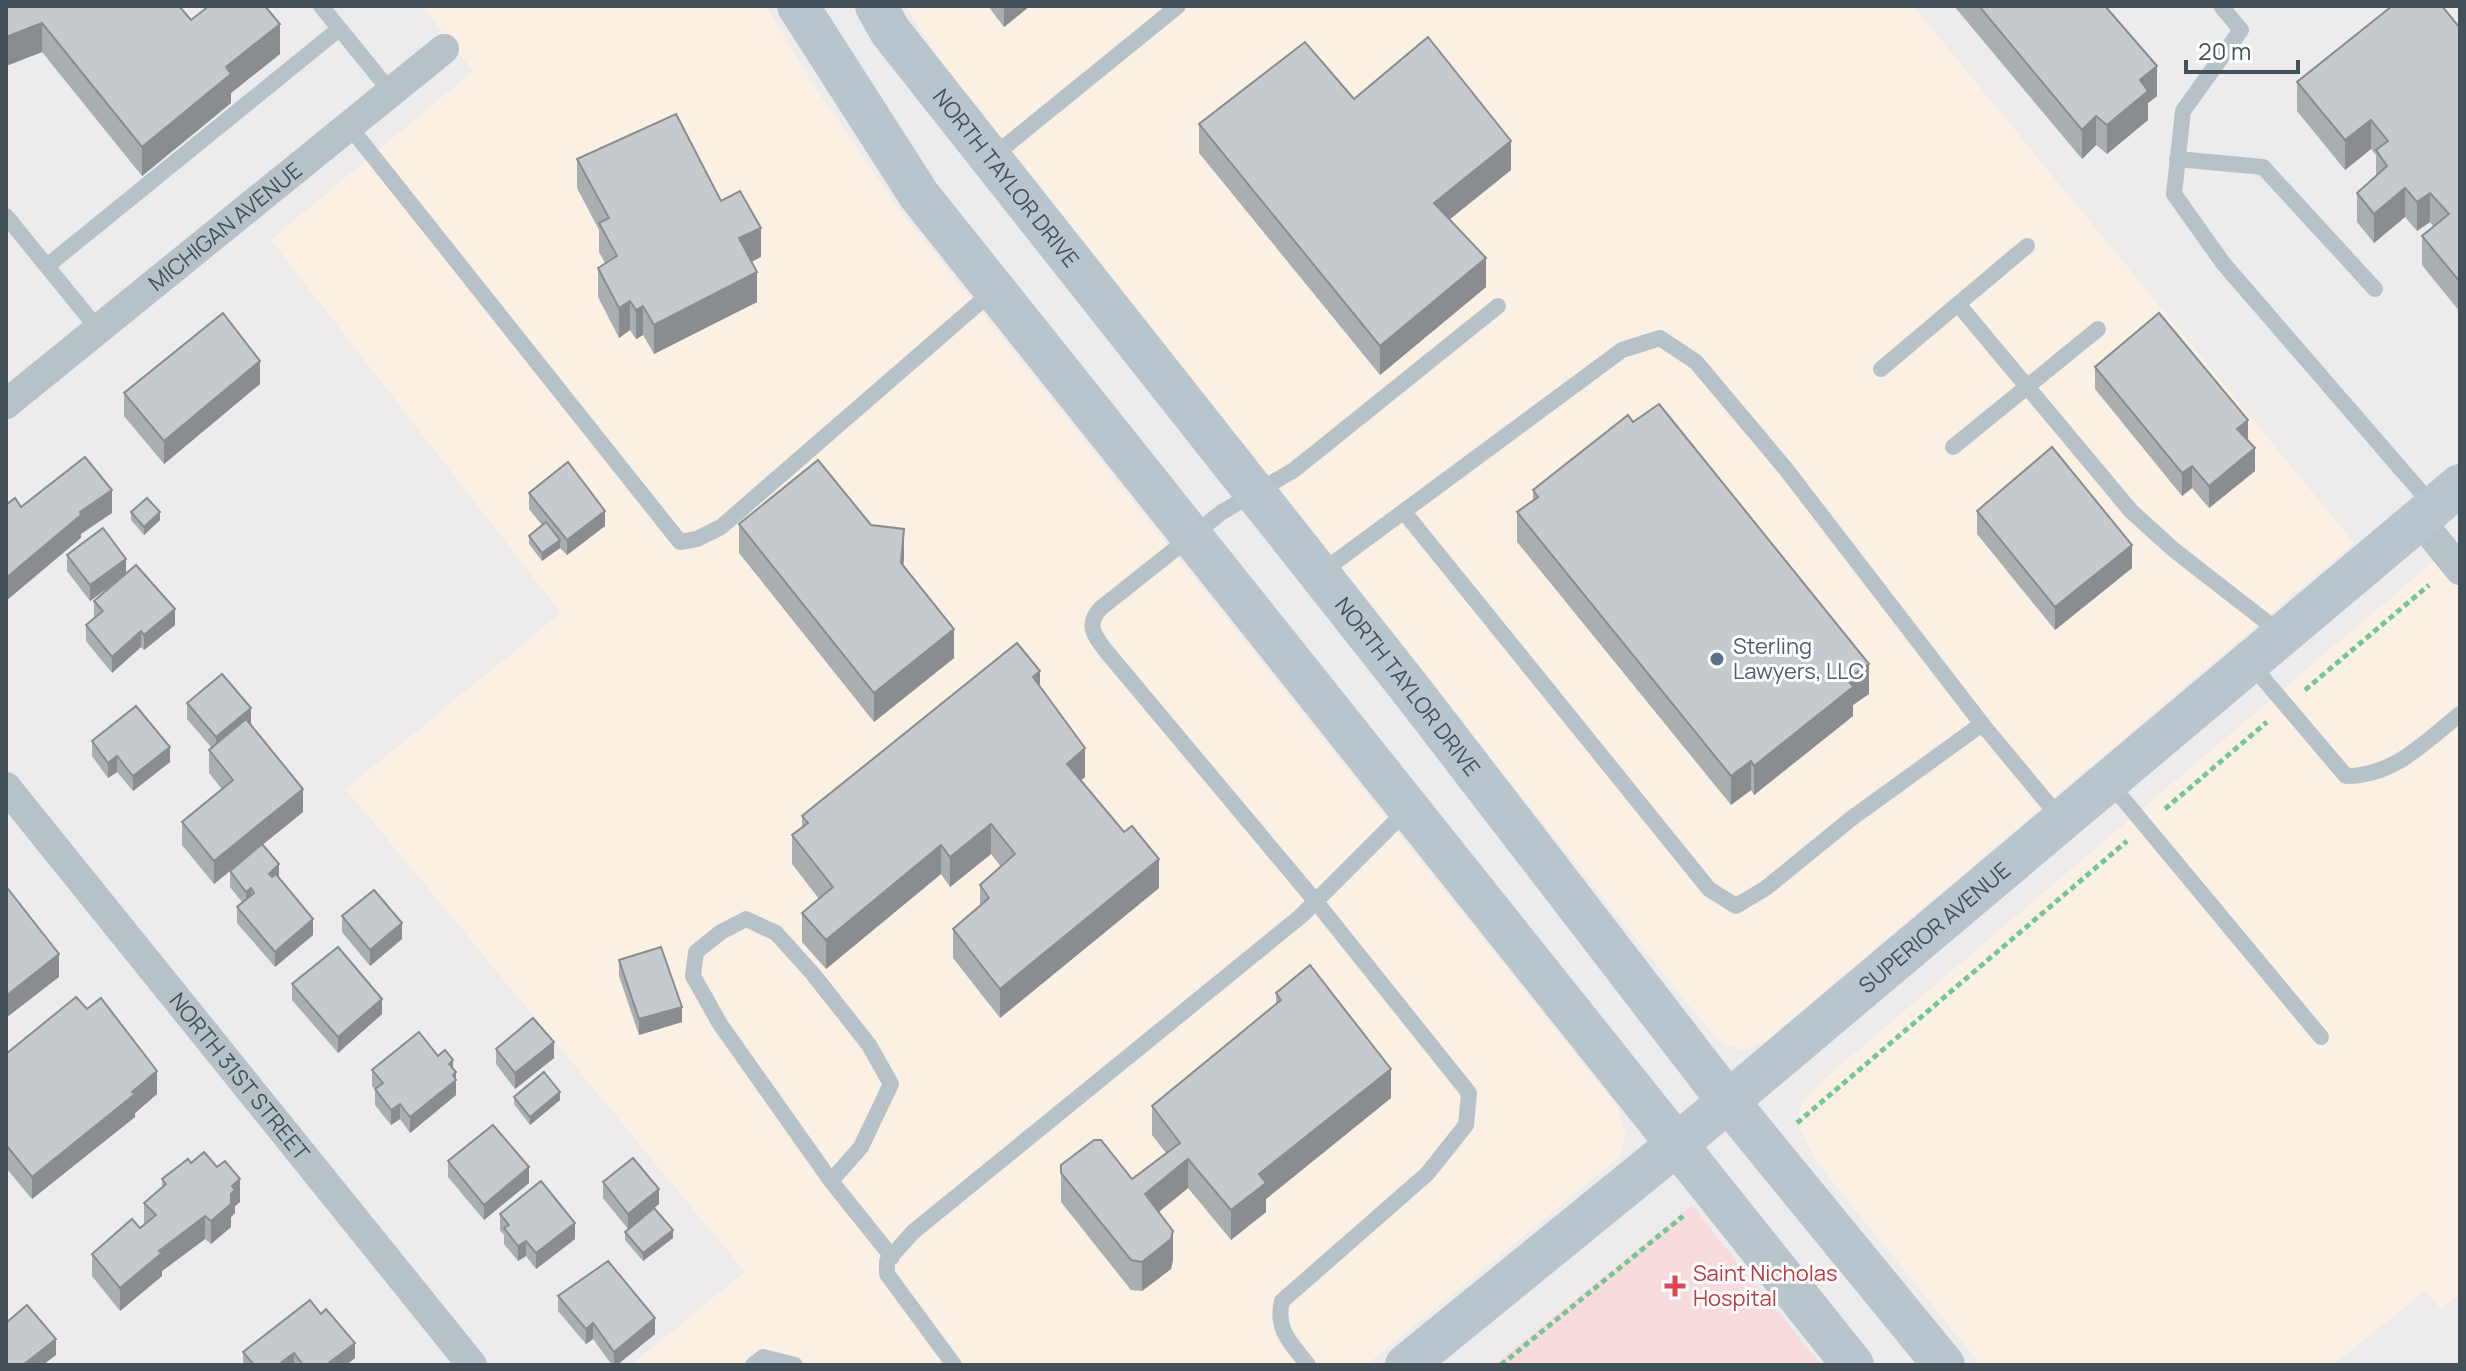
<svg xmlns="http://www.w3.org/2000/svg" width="2466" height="1371" font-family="Manrope,sans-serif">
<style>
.commercial{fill:#faf1e4}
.medical{fill:#f8dbdc}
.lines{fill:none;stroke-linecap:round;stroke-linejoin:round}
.path{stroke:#75c695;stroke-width:5;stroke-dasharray:6 4;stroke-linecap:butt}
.lane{stroke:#b7c2c8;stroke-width:16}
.street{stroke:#b7c2c8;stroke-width:30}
.secondary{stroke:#b8c5cd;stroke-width:42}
.wall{fill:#a9aeb1}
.shaded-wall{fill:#8a8d90}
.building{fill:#c5cace;stroke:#8a8d90;stroke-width:2}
.service-dot{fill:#5c6f8a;stroke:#fff;stroke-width:3}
.health-dot{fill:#e0444e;stroke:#fff;stroke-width:3}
.labels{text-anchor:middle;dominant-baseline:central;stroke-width:6;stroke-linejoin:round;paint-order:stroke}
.street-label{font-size:22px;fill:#455158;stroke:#fff}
.service-label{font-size:22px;fill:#4e5e75;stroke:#fff;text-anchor:start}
.health-label{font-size:22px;fill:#be3a42;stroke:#fff;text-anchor:start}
</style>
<rect width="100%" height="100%" fill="#eeebec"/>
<g class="commercial">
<path d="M422,6H766L812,83L895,204L1616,1105L1626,1133L1620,1157L1366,1365H631L745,1272L346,789L561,613L271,240L473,71Z"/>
<path d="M905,6H1913L2354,543L1766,1041L1741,1050L1728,1045L1719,1041L1688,1004L1044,202L964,97Z"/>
<path d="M2460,539V1294L2441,1309L2425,1291L2332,1365H1981L1817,1162L1799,1127V1110L1804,1101L1822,1081Z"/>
</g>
<path class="medical" d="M1692,1206L1821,1365H1494Z"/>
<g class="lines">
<g class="path">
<path d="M2305,690L2429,585"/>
<path d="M2165,809L2267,722"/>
<path d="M1797,1123L2127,841"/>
<path d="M1501,1365L1683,1216"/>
</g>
<g class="lane">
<path d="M321,6L391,92"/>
<path d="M2221,6L2241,30L2183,111L2174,194L2223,263L2433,506"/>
<path d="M349,126L680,542L697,539L721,527L994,290"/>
<path d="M992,157L1178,6"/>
<path d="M2177,159L2263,167L2375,289"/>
<path d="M6,216L98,329"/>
<path d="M47,266L339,29"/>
<path d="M1958,304L2027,246"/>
<path d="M1881,369L1958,304L2131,511L2174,550L2282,634"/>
<path d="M1953,447L2098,329"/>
<path d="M1404,512L1709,889L1736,906L1766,888L1852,818L1982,724"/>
<path d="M1319,574L1622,350L1660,338L1696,362L1785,468L1982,724L2060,818"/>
<path d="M2250,663L2346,776C2394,776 2424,743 2460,714"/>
<path d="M2109,782L2321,1037"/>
<path d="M831,1181L861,1147L891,1084L869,1045L813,974L776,933L746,919L721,932L696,952L693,976L720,1024L831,1181L892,1257"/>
<path d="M753,1365L763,1357L795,1365"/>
<path d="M954,1365L887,1274V1261L913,1232L1301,916L1409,808"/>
<path d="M1308,1365C1291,1343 1275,1330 1282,1301L1427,1174L1466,1125L1469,1093L1317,903L1106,651C1094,635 1085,625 1101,608L1222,512L1294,470L1498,306"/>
</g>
<g class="street">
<path id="s1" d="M6,404L444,49"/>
<path d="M2419,519L2460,570"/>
<path id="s2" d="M6,787L472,1365"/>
</g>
<g class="secondary">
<path d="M798,6L919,195L1853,1365"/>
<path id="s3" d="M876,6L890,31L1412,691L1727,1100L1944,1365"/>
<path id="s4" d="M1406,1365L1675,1146L2460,485"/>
</g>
</g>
<g class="wall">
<path d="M6,6L191,20L280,54L231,93V103L142,176L42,52L6,66Z"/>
<path d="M988,6H1030L1004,27Z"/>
<path d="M1954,6H2105L2157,96L2148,103V120L2107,154L2096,145L2082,159Z"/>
<path d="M2460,28V312L2422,265V236L2434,227L2430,222L2417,231L2405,217L2374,243L2357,222V193L2376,176V155L2371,149L2345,170L2297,111V82Z"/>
<path d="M1354,99L1511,170L1450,219L1486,287L1380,375L1199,153V124Z"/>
<path d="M577,159L721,201L761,257L752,262L757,302L654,354L643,335L636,339L630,330L619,338L598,297V268L605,263L599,252V230L577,188Z"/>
<path d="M2095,367L2248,440L2255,471L2209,508L2192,488L2182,496L2095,389Z"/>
<path d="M260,384L164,464L124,416V393Z"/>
<path d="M1533,490L1869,694L1853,705V716L1754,795L1751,790L1731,805L1517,542V512L1533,500Z"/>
<path d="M529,493L605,526L567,555L560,548L542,561L529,544V536L542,525L529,509Z"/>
<path d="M1977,511L2132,568L2055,630L1977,534Z"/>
<path d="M131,512L160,520L144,535L131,520Z"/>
<path d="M739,524L871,525L904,558L903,566L954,658L874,722L739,553Z"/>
<path d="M67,555L126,573L175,625L144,650L141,647L112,673L86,641V625L95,618L94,616V601L115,582L90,601L67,571Z"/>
<path d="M1040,687L1085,777L1081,780L1159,888L1000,1018L953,958V929L980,906V885L1001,867L991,854L950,887L941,874L826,969L802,942V913L819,899L792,864V835L802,828V816Z"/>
<path d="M187,703L251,724L303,812L263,844L279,878L313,935L275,967L237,923V907L242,902L230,887V871L241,861L214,884L182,845V822L222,789L209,773V750L212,748L187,719Z"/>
<path d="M92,741L170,762L133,791L117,772L108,778L92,756Z"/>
<path d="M342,916L402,939L370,966L342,932Z"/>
<path d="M619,960L682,1022L639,1035L619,976Z"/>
<path d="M292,984L382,1014L338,1053L292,1000Z"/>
<path d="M1276,993L1391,1098L1266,1199V1212L1231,1240L1188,1188L1159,1212L1173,1260L1171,1269L1142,1291L1131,1290L1061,1202V1165L1132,1179L1166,1153L1152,1135V1106L1276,1004Z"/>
<path d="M496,1049L554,1058L515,1089L496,1064Z"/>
<path d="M6,1054L157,1094L135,1113V1117L32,1199L6,1168Z"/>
<path d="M438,1056L453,1069L456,1088V1095L410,1133L400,1119L391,1125L375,1105V1089L372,1086V1070Z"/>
<path d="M514,1097L560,1100L530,1125L514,1104Z"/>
<path d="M448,1161L529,1183L484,1220L448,1177Z"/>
<path d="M162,1179L240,1202L235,1206V1213L231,1217V1227L211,1244L205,1239L162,1271V1276L120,1311L92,1276V1254L144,1225V1203L162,1188Z"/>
<path d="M603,1182L659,1204L654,1208L673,1238L643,1261L625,1240V1232L628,1229L603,1198Z"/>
<path d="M500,1214L575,1239L536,1269L526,1256L518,1261L504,1244V1235L500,1230Z"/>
<path d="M558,1296L655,1334L617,1365H612L593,1339L586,1344L558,1311Z"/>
<path d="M310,1300L355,1358L346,1365H243V1352Z"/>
</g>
<g class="shaded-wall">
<path d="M1004,6H1030L1004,27Z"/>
<path d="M42,23V52L6,66V37Z"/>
<path d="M280,24V54L231,93V103L142,176V147L226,67Z"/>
<path d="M2157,66V96L2148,103V120L2107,154V125L2140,80Z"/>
<path d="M2096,116V145L2082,159V130Z"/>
<path d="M2371,120V149L2345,170V140Z"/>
<path d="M1511,141V170L1434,232V203Z"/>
<path d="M2405,188V217L2374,243V214Z"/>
<path d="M2430,193V222L2417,231V202Z"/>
<path d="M761,228V257L739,267V238Z"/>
<path d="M1486,258V287L1380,375V346Z"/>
<path d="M757,272V302L654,354V325Z"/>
<path d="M630,301V330L619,338V308Z"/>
<path d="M643,306V335L636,339V310Z"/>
<path d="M260,361V384L164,464V441Z"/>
<path d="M2248,420V443L2237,429Z"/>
<path d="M2255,448V471L2209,508V486Z"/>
<path d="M2192,466V488L2182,496V473Z"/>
<path d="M112,490V513L81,534V538L6,601V578L80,512Z"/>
<path d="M605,511V526L567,555V540Z"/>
<path d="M160,512V520L144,535V527Z"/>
<path d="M904,529V558L901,592V563Z"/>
<path d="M560,540V548L542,561V553Z"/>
<path d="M2132,545V568L2055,630V607Z"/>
<path d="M126,559V575L90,601V585Z"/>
<path d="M175,609V625L144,650V635Z"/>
<path d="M954,629V658L874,722V693Z"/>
<path d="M141,631V647L112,673V657Z"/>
<path d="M1869,664V694L1853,705V716L1754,795V766L1847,679Z"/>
<path d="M1040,671V700L1033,677Z"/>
<path d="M251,708V724L216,753V737Z"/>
<path d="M170,747V762L133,791V776Z"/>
<path d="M1085,748V777L1067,793V764Z"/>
<path d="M117,756V772L108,778V763Z"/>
<path d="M1751,761V790L1731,805V776Z"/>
<path d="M303,789V812L214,884V861Z"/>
<path d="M991,824V854L950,887V857Z"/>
<path d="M941,845V874L826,969V940Z"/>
<path d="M1159,859V888L1000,1018V989Z"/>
<path d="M279,864V880L269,890V874Z"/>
<path d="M251,888V904L246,908V892Z"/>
<path d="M313,919V935L275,967V952Z"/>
<path d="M402,923V939L370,966V950Z"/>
<path d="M59,954V977L6,1018V996Z"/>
<path d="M382,999V1014L338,1053V1037Z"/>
<path d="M682,1007V1022L639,1035V1019Z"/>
<path d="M554,1042V1058L515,1089V1073Z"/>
<path d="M453,1060V1074L456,1072V1095L410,1133V1117L449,1064Z"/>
<path d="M1391,1069V1098L1266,1199V1212L1231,1240V1210L1259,1174Z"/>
<path d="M157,1071V1094L135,1113V1117L32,1199V1177Z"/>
<path d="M560,1092V1100L530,1125V1117Z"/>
<path d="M400,1104V1119L391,1125V1110Z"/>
<path d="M1188,1159V1188L1145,1223V1194Z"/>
<path d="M529,1167V1183L484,1220V1205Z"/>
<path d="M240,1179V1202L235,1206V1213L231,1217V1227L211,1244V1221L231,1194L232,1186Z"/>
<path d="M659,1189V1204L628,1229V1214Z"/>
<path d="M205,1216V1239L162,1271V1276L120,1311V1288L159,1251Z"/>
<path d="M575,1223V1239L536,1269V1253Z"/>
<path d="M673,1230V1238L643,1261V1253Z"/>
<path d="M1173,1231V1260L1171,1269L1142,1291V1262Z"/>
<path d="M526,1241V1256L518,1261V1246Z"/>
<path d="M655,1318V1334L617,1365H614V1352Z"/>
<path d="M593,1323V1339L586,1344V1329Z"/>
<path d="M56,1339V1355L43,1365H23Z"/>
<path d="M355,1343V1358L346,1365H326Z"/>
<path d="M294,1353V1365H278Z"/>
</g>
<g class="building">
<path d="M6,6H179L191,20L209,6H265L280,24L226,67L231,74L142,147L42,23L6,37Z"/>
<path d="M1979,6H2105L2157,66L2140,80L2148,91L2107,125L2096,116L2082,130Z"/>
<path d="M2392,6H2442L2460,28V282L2422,236L2449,214L2430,193L2417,202L2405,188L2374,214L2357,193L2387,166L2376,150L2388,141L2371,120L2345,140L2297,82Z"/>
<path d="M1428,37L1511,141L1434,203L1486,258L1380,346L1199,124L1305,42L1354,99Z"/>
<path d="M676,114L721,201L740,191L761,228L739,238L757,272L654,325L643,306L636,310L630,301L619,308L598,268L617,256L599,223L609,218L577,159Z"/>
<path d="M223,313L260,361L164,441L124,393Z"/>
<path d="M2159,313L2248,420L2237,429L2255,448L2209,486L2192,466L2182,473L2095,367Z"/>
<path d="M1659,404L1869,664L1847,679L1853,687L1754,766L1751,761L1731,776L1517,512L1538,497L1533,490L1628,415L1633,422Z"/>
<path d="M2052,447L2132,545L2055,607L1977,511Z"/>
<path d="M85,457L112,490L80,512L81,515L6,578V505L15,498L21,507Z"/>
<path d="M818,460L871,525L904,529L901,563L954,629L874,693L739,524Z"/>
<path d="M568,462L605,511L567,540L529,493Z"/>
<path d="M147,498L160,512L144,527L131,512Z"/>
<path d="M546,522L560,540L542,553L529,536Z"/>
<path d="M103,528L126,559L90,585L67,555Z"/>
<path d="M136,565L175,609L144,635L141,631L112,657L86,625L103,611L94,601Z"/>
<path d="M1017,643L1040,671L1033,677L1085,748L1067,764L1124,832L1132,826L1159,859L1000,989L953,929L989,898L980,885L1015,854L991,824L950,857L941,845L826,940L802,913L833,887L792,835L808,823L802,816Z"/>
<path d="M222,674L251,708L216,737L187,703Z"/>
<path d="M136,706L170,747L133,776L117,756L108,763L92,741Z"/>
<path d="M246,719L303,789L214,861L182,822L233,780L209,750Z"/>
<path d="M262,844L279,864L269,874L272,877L276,874L313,919L275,952L237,907L254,893L251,888L246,892L230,871Z"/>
<path d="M8,889L59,954L6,996V890Z"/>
<path d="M374,890L402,923L370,950L342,916Z"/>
<path d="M338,947L382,999L338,1037L292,984Z"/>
<path d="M661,947L682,1007L639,1019L619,960Z"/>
<path d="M1310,965L1391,1069L1259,1174L1266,1183L1231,1210L1188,1159L1145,1194L1173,1231L1171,1239L1142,1262L1131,1260L1061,1173V1165L1094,1140H1101L1132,1179L1180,1143L1152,1106L1281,1000L1276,993Z"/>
<path d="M76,997L87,1009L101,998L157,1071L132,1092L135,1094L32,1177L6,1145V1054Z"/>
<path d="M533,1018L554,1042L515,1073L496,1049Z"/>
<path d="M419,1032L438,1056L445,1050L453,1060L449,1064L456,1072L453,1075L456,1080L410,1117L400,1104L391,1110L375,1089L383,1083L372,1070Z"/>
<path d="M544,1072L560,1092L530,1117L514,1097Z"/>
<path d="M493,1125L529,1167L484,1205L448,1161Z"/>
<path d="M204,1152L217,1167L225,1161L240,1179L232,1186L235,1190L231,1194V1204L211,1221L205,1216L159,1251L162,1253L120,1288L92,1254L132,1219L140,1228L156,1215L144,1203L166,1184L162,1179L188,1159L191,1163Z"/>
<path d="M633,1158L659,1189L628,1214L603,1182Z"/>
<path d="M541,1181L575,1223L536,1253L526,1241L518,1246L504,1228L509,1225L500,1214Z"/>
<path d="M654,1208L673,1230L643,1253L625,1232Z"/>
<path d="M608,1261L655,1318L614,1352L593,1323L586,1329L558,1296Z"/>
<path d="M310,1300L321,1314L326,1309L355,1343L326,1365H303L294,1353L278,1365H254L243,1352Z"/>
<path d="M27,1305L56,1339L23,1365H6V1323Z"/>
</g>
<circle class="service-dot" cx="1717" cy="659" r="8"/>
<path class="health-dot" d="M1671 1274h8v8h8v8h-8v8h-8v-8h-8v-8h8z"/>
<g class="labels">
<g class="street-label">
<text stroke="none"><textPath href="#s3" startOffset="216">NORTH TAYLOR DRIVE</textPath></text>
<text stroke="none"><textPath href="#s1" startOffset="282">MICHIGAN AVENUE</textPath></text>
<text stroke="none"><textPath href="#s3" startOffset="864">NORTH TAYLOR DRIVE</textPath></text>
<text stroke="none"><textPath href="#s4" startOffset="686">SUPERIOR AVENUE</textPath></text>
<text stroke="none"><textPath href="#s2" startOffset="372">NORTH 31ST STREET</textPath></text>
</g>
<g class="service-label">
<text x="1733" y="646">Sterling<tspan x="1733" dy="25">Lawyers, LLC</tspan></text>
</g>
<g class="health-label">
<text x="1693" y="1273">Saint Nicholas<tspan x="1693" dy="25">Hospital</tspan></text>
</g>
</g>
<rect width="2466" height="1371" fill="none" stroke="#455158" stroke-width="16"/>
<path d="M2186 60v12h112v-12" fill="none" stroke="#455158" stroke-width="4"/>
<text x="2198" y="60" font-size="24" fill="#455158" stroke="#ffffff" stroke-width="6" paint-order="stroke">20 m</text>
</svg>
